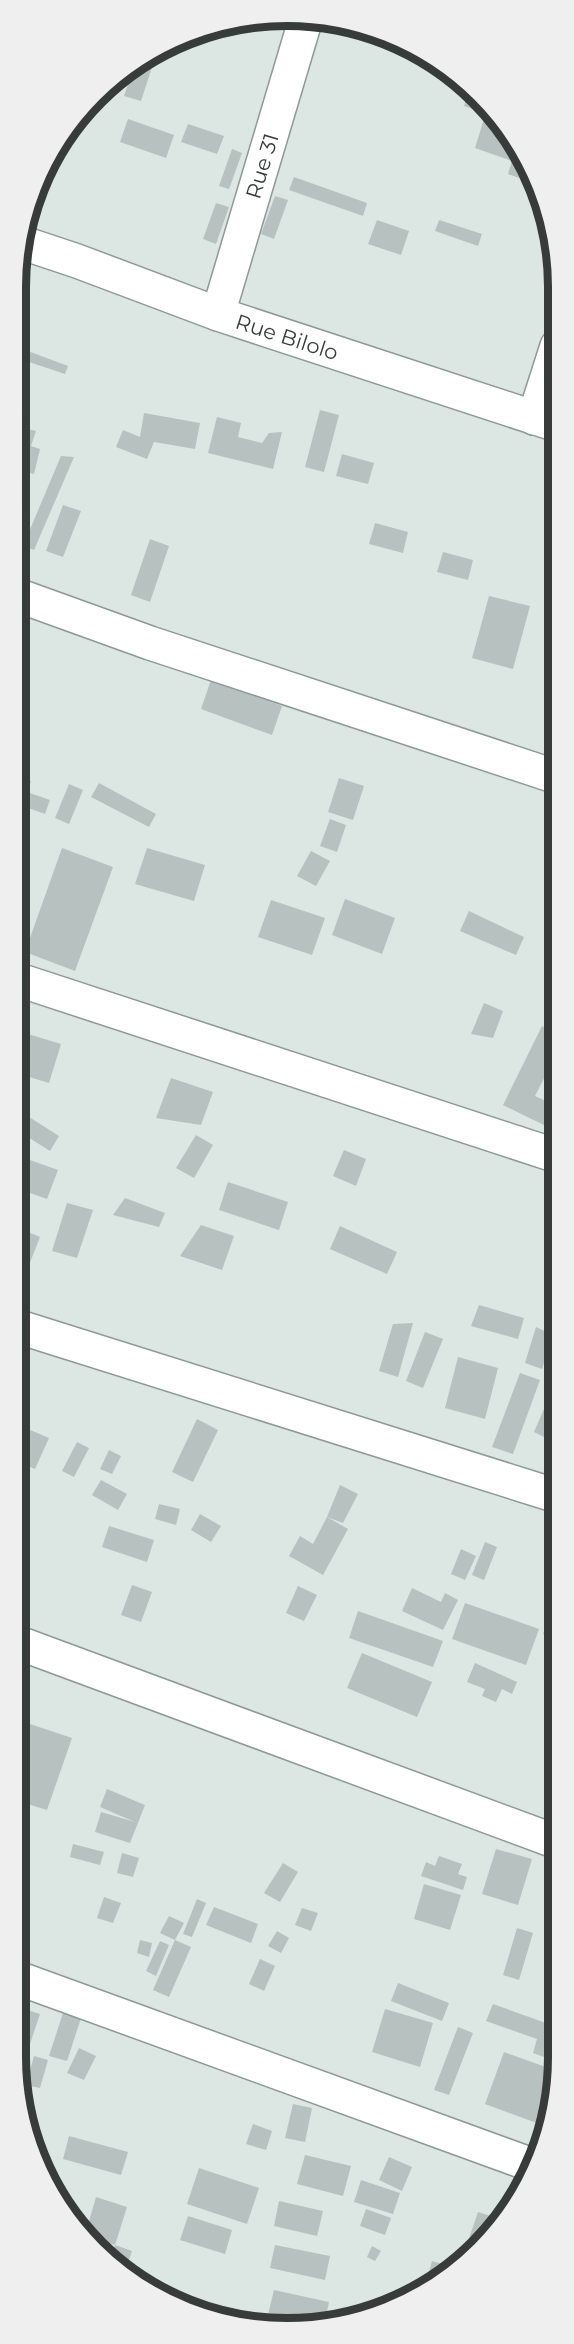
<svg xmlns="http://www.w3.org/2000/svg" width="574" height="2344" font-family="Montserrat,sans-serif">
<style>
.building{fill:#b7c1bf}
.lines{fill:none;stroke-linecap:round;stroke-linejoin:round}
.minor-casing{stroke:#8e9895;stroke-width:36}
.minor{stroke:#fff;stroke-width:33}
.labels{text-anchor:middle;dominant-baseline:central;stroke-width:6;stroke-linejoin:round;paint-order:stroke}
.street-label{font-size:21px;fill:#373b3a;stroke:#fff}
.rim{fill:none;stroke:#373b3a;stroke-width:8}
</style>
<rect width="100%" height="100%" fill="#dce7e4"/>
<g class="building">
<path d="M143,61L153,64L141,101L124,96L135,64Z"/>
<path d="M467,97L486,104L495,117L464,106Z"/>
<path d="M128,119L174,135L166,158L120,142Z"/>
<path d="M484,119L501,125L528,163L522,179L508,174L512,161L475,148Z"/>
<path d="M188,124L224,136L217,154L181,142Z"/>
<path d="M62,138L52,169L46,167L52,151Z"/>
<path d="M232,149L242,153L229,189L219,186Z"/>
<path d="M294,177L367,203L363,216L289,190Z"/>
<path d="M275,196L288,200L274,239L261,234Z"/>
<path d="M216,203L229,207L216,244L203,239Z"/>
<path d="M377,220L409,231L401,255L368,244Z"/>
<path d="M439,220L482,234L478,246L435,231Z"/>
<path d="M17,347L68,366L65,374L17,358Z"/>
<path d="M320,410L339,415L324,472L305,467Z"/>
<path d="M144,413L200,423L195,449L154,442L147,459L116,447L123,430L140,437Z"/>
<path d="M217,417L241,423L238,437L262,443L269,433L282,432L273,469L208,453Z"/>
<path d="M17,426L36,431L31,446L40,449L34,474L17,470Z"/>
<path d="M342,454L374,463L368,484L336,476Z"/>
<path d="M61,456L74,457L34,550L23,546Z"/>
<path d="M63,505L81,511L63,557L46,551Z"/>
<path d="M375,523L408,532L403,553L369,544Z"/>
<path d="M150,539L169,546L150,602L131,595Z"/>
<path d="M443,552L473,560L468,580L437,572Z"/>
<path d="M489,596L530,606L513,669L472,658Z"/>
<path d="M211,680L282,706L272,735L201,709Z"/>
<path d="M557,691V719L545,713Z"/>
<path d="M18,776L31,781L27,792L50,800L45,814L17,804Z"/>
<path d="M339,778L364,786L353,820L328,812Z"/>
<path d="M99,783L156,814L149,827L91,797Z"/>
<path d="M69,784L83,790L69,824L55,818Z"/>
<path d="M330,819L346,825L337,852L320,846Z"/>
<path d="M62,848L113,867L75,971L25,952Z"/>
<path d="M147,848L205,865L194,901L135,884Z"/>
<path d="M311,851L330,861L316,886L297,876Z"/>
<path d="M345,899L395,918L382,954L332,935Z"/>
<path d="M271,900L325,918L312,955L258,937Z"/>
<path d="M469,911L524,937L516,955L460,931Z"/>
<path d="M484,1003L503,1011L493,1038L471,1034Z"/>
<path d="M542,1026L557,1034V1053L535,1096L557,1106L548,1127L503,1105Z"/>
<path d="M18,1031L61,1044L49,1083L16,1073Z"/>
<path d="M171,1078L213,1092L201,1125L156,1118Z"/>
<path d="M29,1117L59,1136L50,1151L20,1132Z"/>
<path d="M196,1135L213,1145L194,1178L176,1168Z"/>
<path d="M344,1150L366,1159L356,1186L333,1176Z"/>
<path d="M16,1155L58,1170L47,1199L16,1188Z"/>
<path d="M228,1182L288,1202L279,1230L219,1210Z"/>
<path d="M125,1198L165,1213L159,1227L113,1215Z"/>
<path d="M67,1203L93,1210L77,1258L52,1251Z"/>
<path d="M201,1225L234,1236L222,1270L180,1256Z"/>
<path d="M340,1226L397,1252L387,1274L330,1249Z"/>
<path d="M16,1227L40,1237L20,1288L16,1286Z"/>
<path d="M479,1305L524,1318L518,1339L471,1326Z"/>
<path d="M413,1323L398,1377L379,1371L393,1324Z"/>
<path d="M536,1327L553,1335L542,1369L525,1363Z"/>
<path d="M425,1332L443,1339L423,1388L406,1381Z"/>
<path d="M458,1357L498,1368L485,1419L445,1408Z"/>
<path d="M520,1373L540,1380L513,1454L492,1447Z"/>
<path d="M547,1402L557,1406V1413L546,1438L534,1432Z"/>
<path d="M197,1419L218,1430L193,1482L172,1472Z"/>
<path d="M16,1424L49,1438L35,1469L16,1461Z"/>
<path d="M557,1426V1457L544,1451Z"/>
<path d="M77,1442L89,1448L74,1477L62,1471Z"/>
<path d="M109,1450L121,1456L112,1474L100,1469Z"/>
<path d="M101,1480L127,1494L118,1510L92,1495Z"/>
<path d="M340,1485L358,1494L343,1523L327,1517Z"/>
<path d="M159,1504L180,1509L176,1525L155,1519Z"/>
<path d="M200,1514L221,1526L211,1542L191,1530Z"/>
<path d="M327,1517L348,1529L323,1575L289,1556L300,1536L313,1544Z"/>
<path d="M109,1526L154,1540L147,1562L102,1547Z"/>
<path d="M485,1542L497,1547L484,1580L472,1575Z"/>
<path d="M461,1549L476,1556L465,1580L451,1574Z"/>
<path d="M132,1585L152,1592L141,1622L121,1615Z"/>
<path d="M298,1586L317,1595L304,1621L286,1613Z"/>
<path d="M412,1588L441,1602L445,1593L458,1600L443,1630L402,1611Z"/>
<path d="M557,1599V1639L543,1634Z"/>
<path d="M465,1603L539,1629L526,1665L452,1639Z"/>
<path d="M358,1611L443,1641L433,1667L349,1638Z"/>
<path d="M362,1653L432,1682L417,1717L347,1688Z"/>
<path d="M475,1663L517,1682L512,1694L502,1689L496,1702L482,1696L485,1689L467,1682Z"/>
<path d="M15,1719L72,1738L47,1810L21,1802L15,1814Z"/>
<path d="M107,1789L145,1805L130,1843L95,1832L101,1812L135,1822L100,1807Z"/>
<path d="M15,1831L27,1836L15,1864Z"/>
<path d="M73,1844L104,1852L100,1865L70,1857Z"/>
<path d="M496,1849L532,1859L518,1905L482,1894Z"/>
<path d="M122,1853L139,1858L133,1877L117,1873Z"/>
<path d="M439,1856L462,1864L458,1874L467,1877L463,1890L421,1876L426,1862L435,1866Z"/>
<path d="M283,1863L298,1872L280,1902L264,1893Z"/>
<path d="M424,1884L461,1895L450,1930L414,1919Z"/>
<path d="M104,1897L121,1903L113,1923L97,1918Z"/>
<path d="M197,1899L206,1903L192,1937L183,1934Z"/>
<path d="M214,1907L258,1924L251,1943L206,1925Z"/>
<path d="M302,1908L318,1913L311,1931L295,1925Z"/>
<path d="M169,1916L184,1923L175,1940L160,1933Z"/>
<path d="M517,1928L533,1933L519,1980L503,1975Z"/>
<path d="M277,1931L289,1938L281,1953L268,1946Z"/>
<path d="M140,1940L152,1943L149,1957L137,1953Z"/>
<path d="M175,1940L191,1947L169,1997L153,1990Z"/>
<path d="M160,1941L169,1945L156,1976L146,1971Z"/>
<path d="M260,1959L275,1966L264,1991L249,1984Z"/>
<path d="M398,1983L449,2003L442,2021L391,2001Z"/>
<path d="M493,2004L557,2027L555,2061L533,2053L537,2039L486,2021Z"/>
<path d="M18,2007L40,2014L19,2077L15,2057V2016Z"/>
<path d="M385,2009L433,2023L420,2067L372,2052Z"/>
<path d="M63,2013L81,2018L67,2061L49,2056Z"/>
<path d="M458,2027L473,2033L449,2095L434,2090Z"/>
<path d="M79,2048L96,2056L84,2080L67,2073Z"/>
<path d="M504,2052L557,2071V2093L545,2126L485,2104Z"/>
<path d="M34,2056L48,2060L40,2088L26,2085Z"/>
<path d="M293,2104L312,2108L305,2142L285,2138Z"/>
<path d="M253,2124L272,2131L266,2150L246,2144Z"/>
<path d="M69,2136L128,2152L121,2175L63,2159Z"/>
<path d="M305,2155L351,2166L343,2196L297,2184Z"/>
<path d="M389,2157L412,2167L402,2191L379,2180Z"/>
<path d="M199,2168L259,2188L247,2224L187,2204Z"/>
<path d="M361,2180L400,2193L393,2214L354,2202Z"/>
<path d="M49,2182L66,2186L61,2202Z"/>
<path d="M96,2197L127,2207L115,2245L85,2235Z"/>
<path d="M279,2201L323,2211L317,2236L274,2226Z"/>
<path d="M366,2209L391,2218L385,2235L360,2226Z"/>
<path d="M478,2212L500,2219L473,2249L466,2247Z"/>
<path d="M188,2216L232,2230L225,2254L180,2240Z"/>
<path d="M115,2245L132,2251L126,2269L111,2258Z"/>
<path d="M275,2245L330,2256L325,2280L270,2268Z"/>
<path d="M372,2246L381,2251L375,2261L367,2257Z"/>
<path d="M432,2261L456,2268L434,2282L427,2280Z"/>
<path d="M274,2290L329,2302L325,2321L265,2327Z"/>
</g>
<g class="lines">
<defs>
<g id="minor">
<path d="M20,242L77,261L218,314L557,425"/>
<path d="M218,314L306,18"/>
<path d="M534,418L557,346"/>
<path d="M17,595L150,643L557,777"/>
<path d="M16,979L557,1156"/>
<path d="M16,1326L557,1496"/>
<path d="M16,1642L557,1842"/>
<path d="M15,1977L532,2165"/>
</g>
</defs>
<use href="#minor" class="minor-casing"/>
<use href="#minor" class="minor"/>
</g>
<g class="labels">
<g class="street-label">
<text transform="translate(262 166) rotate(-73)">Rue 31</text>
<text transform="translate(287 337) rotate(18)">Rue Bilolo</text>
</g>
</g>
<path d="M0 0H574V2344H0ZM287 26H287A261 261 0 0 1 548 287V2057A261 261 0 0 1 287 2318H287A261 261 0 0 1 26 2057V287A261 261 0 0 1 287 26Z" fill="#efefef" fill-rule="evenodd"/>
<path class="rim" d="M287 26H287A261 261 0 0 1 548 287V2057A261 261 0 0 1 287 2318H287A261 261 0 0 1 26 2057V287A261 261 0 0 1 287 26Z"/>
</svg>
